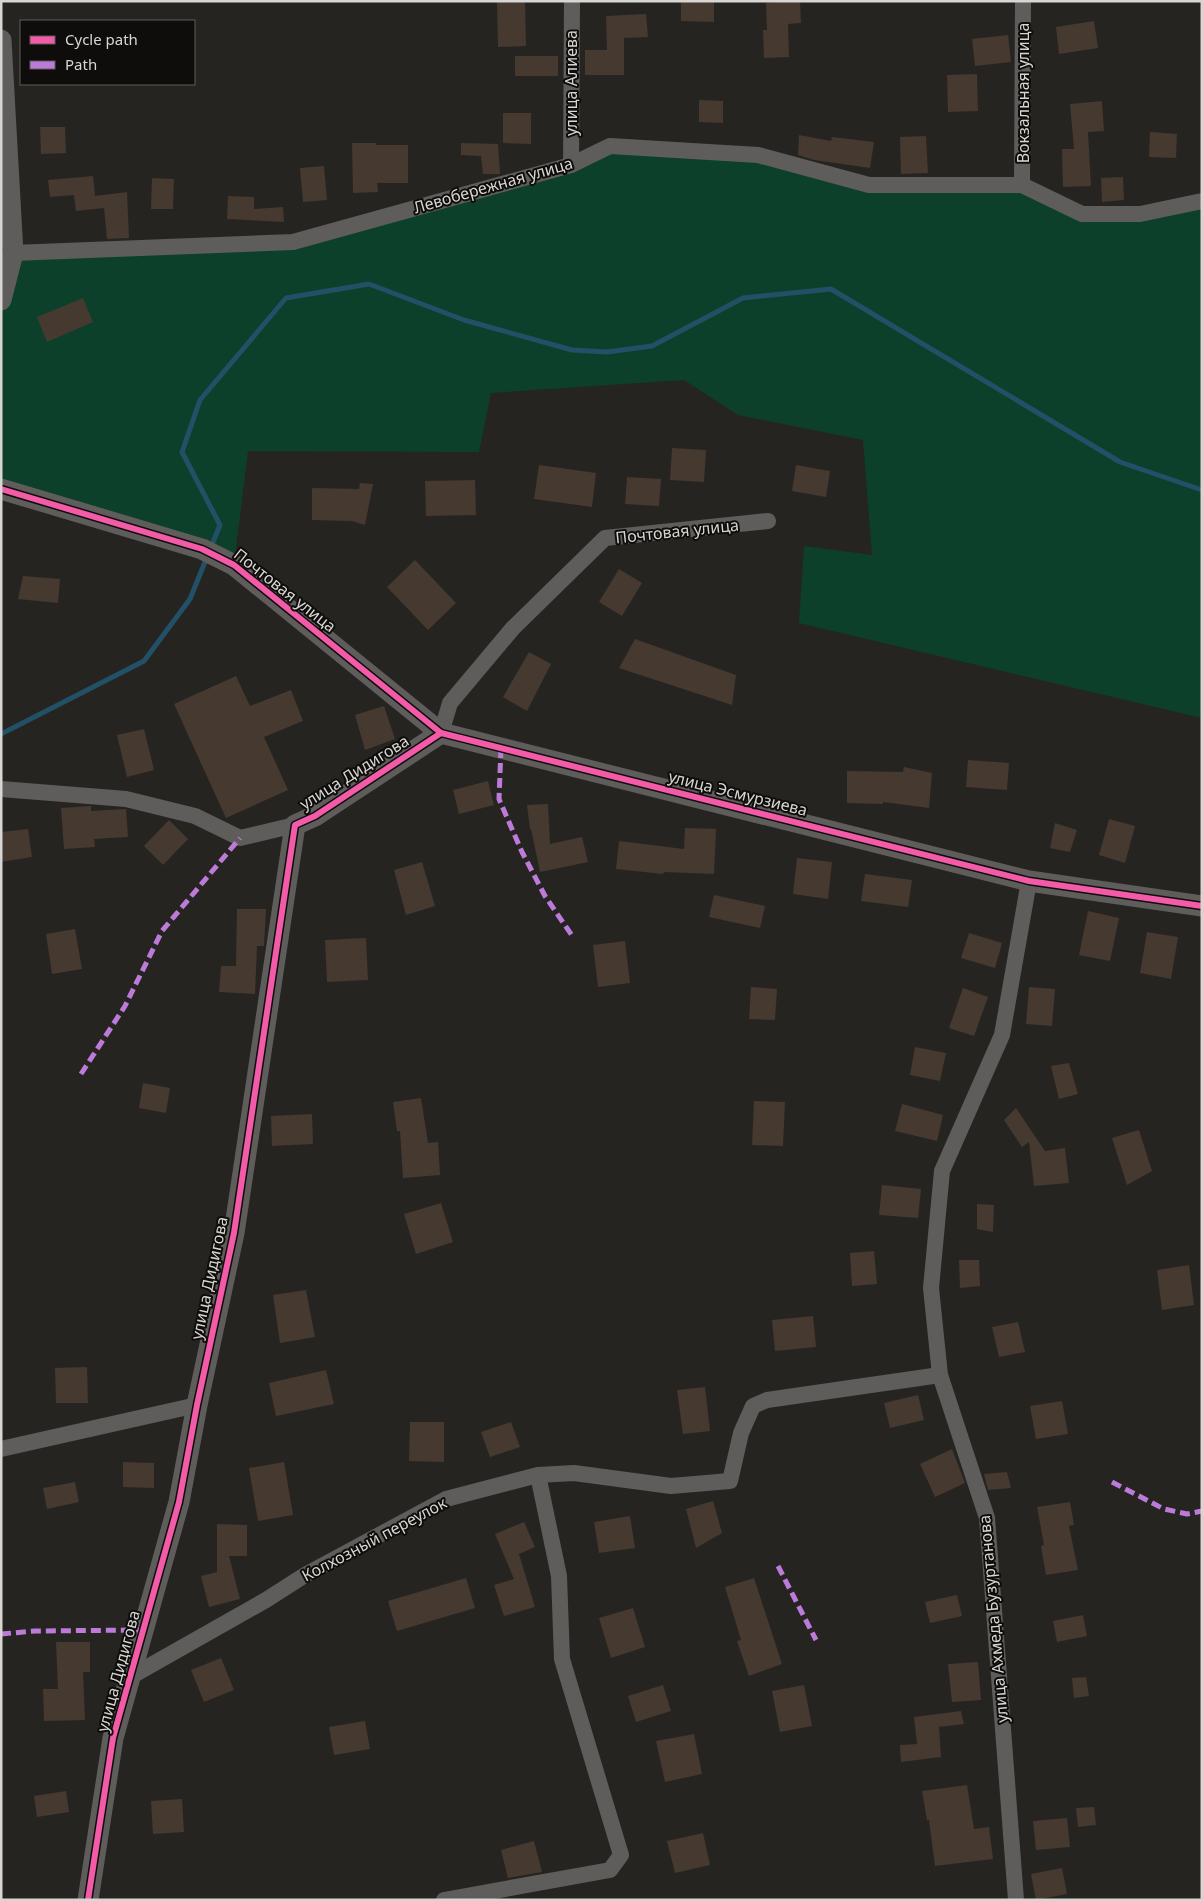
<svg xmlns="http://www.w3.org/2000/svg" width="1203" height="1901" font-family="'Noto Sans',sans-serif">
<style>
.green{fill:#0c402a}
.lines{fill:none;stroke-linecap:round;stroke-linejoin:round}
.stream{stroke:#215067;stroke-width:5}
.building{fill:#453930}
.minor{stroke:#5e5d5c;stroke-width:16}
.tertiary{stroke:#5e5d5c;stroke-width:21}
.quiet{stroke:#bd7bd9;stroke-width:5;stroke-dasharray:10 5;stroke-linecap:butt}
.cycleway-casing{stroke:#0f0d0b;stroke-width:9}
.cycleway{stroke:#f35aa7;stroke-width:6}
.labels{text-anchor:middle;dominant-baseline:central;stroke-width:4;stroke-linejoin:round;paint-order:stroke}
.street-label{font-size:16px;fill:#d8d6d2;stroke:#0f0d0b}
</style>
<rect width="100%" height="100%" fill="#262421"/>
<path class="green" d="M610,146L758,155L869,185H1022L1082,214L1202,201V718L799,623L804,546L872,555L863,440L738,415L684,380L491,393L479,452L248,451L234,565L1,489V300L13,253L293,242Z"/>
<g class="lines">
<g class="stream">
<path d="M211,547L220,525L182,452L200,400L286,298L369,284L464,320L572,350L607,352L652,346L743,298L831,289L1120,462L1202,490"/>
<path d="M1,734L144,661L190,599L207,557"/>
</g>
</g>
<g class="building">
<path d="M525,1L526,46L498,47L497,2Z"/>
<path d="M681,1H714V22L681,21Z"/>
<path d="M800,1L801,23L788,24L789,57L764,58L763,30H767L766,3Z"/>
<path d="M646,14L648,37L624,38V75H585V50H607L606,16Z"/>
<path d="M1094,21L1098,48L1059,54L1056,27Z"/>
<path d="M1008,35L1011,62L975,66L972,39Z"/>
<rect x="515" y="56" width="43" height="20"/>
<path d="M977,74L978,111L948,112L947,75Z"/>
<path d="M699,100L723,101V123L699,122Z"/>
<path d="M1102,101L1104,131L1088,132L1091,186L1063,187L1062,149H1074L1070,104Z"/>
<path d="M503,113H531V144L503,143Z"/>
<path d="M40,127H65L66,153L41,154Z"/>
<path d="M1150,132L1177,134L1176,158L1149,157Z"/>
<path d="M799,135L831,141L832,137L874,142L870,168L814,160L798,155Z"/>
<path d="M926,136L928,173L901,174L900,137Z"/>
<path d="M352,143H376V145H408V183H377L378,192L353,193Z"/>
<path d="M461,143L498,144L500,174H483L481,156L461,155Z"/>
<path d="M324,166L327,200L303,202L300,168Z"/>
<path d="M93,176L95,196L127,192L129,238L107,239L104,208L76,211L74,195L50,197L48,180Z"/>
<path d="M1123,177L1124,200L1102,202L1101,178Z"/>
<path d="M152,178L174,179L173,209H151Z"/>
<path d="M228,196L254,197V209L283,207L284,222L227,219Z"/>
<path d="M83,298L93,322L47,342L37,317Z"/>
<path d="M672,448L706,450L704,482L670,480Z"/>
<path d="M539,465L596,473L592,507L534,499Z"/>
<path d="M796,465L830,471L826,497L792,491Z"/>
<path d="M627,477L661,479L659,506L625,504Z"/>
<path d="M475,480L476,515L426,516L425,481Z"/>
<path d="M360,483L373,484L365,525L352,521L312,520V488L359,489Z"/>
<path d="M415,560L456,603L428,630L387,587Z"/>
<path d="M619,569L642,583L622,616L599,602Z"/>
<path d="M23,576L60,579L58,603L18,599Z"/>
<path d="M635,639L736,675L732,705L619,668Z"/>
<path d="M529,652L551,664L527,711L503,697Z"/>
<path d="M236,676L250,706L291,690L303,721L264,737L288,790L226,818L174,704Z"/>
<path d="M384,706L395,739L365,750L355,715Z"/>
<path d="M144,729L154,770L127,777L117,735Z"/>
<path d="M968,760L1009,763L1007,790L966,787Z"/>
<path d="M904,767L932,773L929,808L883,802V804L847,803V771L903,772Z"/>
<path d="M488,781L494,805L459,814L453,790Z"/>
<path d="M548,804L550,844L582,837L588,862L540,872L531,829H530L527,805Z"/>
<path d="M91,806V811L126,809L128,837L94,839L95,847L64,849L61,808Z"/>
<path d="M1109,819L1135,826L1125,863L1099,855Z"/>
<path d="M169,820L188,839L163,865L144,846Z"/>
<path d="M1055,823L1077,830L1070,852L1050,848Z"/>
<path d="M685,828L716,829L714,874L664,872L663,874L616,869L619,841L684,849Z"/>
<path d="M28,829L32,857L1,862V832Z"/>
<path d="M797,858L832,862L828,899L793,894Z"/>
<path d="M422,862L435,906L406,915L394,870Z"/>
<path d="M865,874L912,880L908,907L861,901Z"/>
<path d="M714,895L765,906L760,928L709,917Z"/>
<path d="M237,909H266L264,946H257L255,994L219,992L221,966H236Z"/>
<path d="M1088,911L1119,918L1110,961L1079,955Z"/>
<path d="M75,929L82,969L52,974L46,934Z"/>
<path d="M1147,932L1178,937L1171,979L1140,973Z"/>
<path d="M969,933L1002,943L995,968L961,958Z"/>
<path d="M366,938L368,980L327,982L325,940Z"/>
<path d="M625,941L630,983L598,987L593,945Z"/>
<path d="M751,987L777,989L775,1020L749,1019Z"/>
<path d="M1029,987L1055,989L1052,1026L1026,1024Z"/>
<path d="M963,988L988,997L974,1036L949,1028Z"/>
<path d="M915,1047L946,1053L940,1081L910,1075Z"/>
<path d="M1069,1063L1078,1094L1059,1099L1051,1066Z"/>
<path d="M143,1083L170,1088L166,1113L139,1108Z"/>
<path d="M421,1098L428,1143L438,1142L440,1175L403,1178L400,1131H397L393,1102Z"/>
<path d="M754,1101L785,1102L783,1146L752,1145Z"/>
<path d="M902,1104L943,1115L937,1141L895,1131Z"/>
<path d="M1016,1108L1045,1151L1065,1148L1069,1183L1034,1186L1029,1142L1022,1147L1004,1120Z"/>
<path d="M312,1114L313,1144L272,1146L271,1116Z"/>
<path d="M1139,1130L1152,1171L1127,1185L1112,1138Z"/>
<path d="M882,1185L921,1189L918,1218L879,1215Z"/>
<path d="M441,1203L453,1242L416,1254L404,1214Z"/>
<path d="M977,1204L994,1205L993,1232L977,1229Z"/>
<path d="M874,1251L877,1284L852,1286L850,1253Z"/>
<path d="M959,1260H979L980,1286L960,1288Z"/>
<path d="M1189,1265L1194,1305L1162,1310L1157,1270Z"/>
<path d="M306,1290L315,1337L280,1343L273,1295Z"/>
<path d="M813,1316L816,1347L775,1351L772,1320Z"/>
<path d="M1018,1322L1025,1352L999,1357L992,1327Z"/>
<path d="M87,1367L88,1403H56L55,1368Z"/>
<path d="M326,1370L334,1404L276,1416L269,1383Z"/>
<path d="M705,1387L710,1431L683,1434L677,1390Z"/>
<path d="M918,1395L924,1420L890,1428L884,1403Z"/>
<path d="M1062,1401L1068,1434L1036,1439L1030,1406Z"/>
<path d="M410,1422H444V1462L409,1461Z"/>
<path d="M511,1422L520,1447L490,1457L481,1432Z"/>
<path d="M952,1449L965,1483L935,1497L920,1464Z"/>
<path d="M123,1462L154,1463V1488L123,1487Z"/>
<path d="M284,1462L293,1515L258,1521L249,1468Z"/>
<path d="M1007,1472L1011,1488L988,1490L984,1474Z"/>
<path d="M75,1482L79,1502L47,1509L43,1488Z"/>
<path d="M713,1501L722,1533L696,1548L686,1509Z"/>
<path d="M1070,1502L1074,1525L1069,1526L1078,1570L1046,1575L1041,1546L1044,1545L1037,1507Z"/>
<path d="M630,1516L635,1548L599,1553L594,1522Z"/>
<path d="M524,1522L535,1547L519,1554L535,1607L504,1616L494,1585L514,1579L495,1534Z"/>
<path d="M217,1524L247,1525V1556H229L240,1599L209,1607L201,1576L217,1572Z"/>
<path d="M466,1578L475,1608L397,1631L388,1601Z"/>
<path d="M754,1578L782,1664L749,1676L737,1641L741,1640L725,1587Z"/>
<path d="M957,1595L962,1616L930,1623L925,1602Z"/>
<path d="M633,1608L645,1647L611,1658L599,1618Z"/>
<path d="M1083,1615L1087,1636L1057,1642L1053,1621Z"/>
<path d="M56,1642H90V1672H83L85,1720L44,1721L43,1689H58Z"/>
<path d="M221,1658L234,1690L204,1702L191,1670Z"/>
<path d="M978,1662L981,1700L952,1702L948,1664Z"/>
<path d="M1086,1677L1089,1696L1074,1698L1072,1678Z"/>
<path d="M663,1685L671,1711L636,1722L628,1696Z"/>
<path d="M804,1685L812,1726L780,1732L772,1691Z"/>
<path d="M961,1711L964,1724L939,1727L941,1757L901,1762L900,1745L917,1744L914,1717Z"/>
<path d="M365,1721L370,1749L334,1755L329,1727Z"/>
<path d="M694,1734L702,1774L665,1782L656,1741Z"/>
<path d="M967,1785L974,1829L989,1827L993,1859L935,1866L929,1820H927L922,1791Z"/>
<path d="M66,1791L69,1812L37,1817L34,1796Z"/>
<path d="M182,1799L184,1832L153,1834L151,1801Z"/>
<path d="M1094,1807L1096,1825L1078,1827L1076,1808Z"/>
<path d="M1067,1818L1070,1847L1036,1850L1033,1821Z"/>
<path d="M703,1833L710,1865L675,1873L667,1841Z"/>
<path d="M534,1841L542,1872L508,1878L501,1850Z"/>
<path d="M1062,1868L1067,1894L1036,1900L1031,1874Z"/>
</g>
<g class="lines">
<g class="minor">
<path d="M571,165L572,1"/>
<path d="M1022,185L1023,1"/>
<path d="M13,253L293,242L571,165L610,146L758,155L869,185H1022L1082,214H1140L1202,201"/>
<path d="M441,733L450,703L513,628L605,538L768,521"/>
<path d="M1,789L126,799L195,816L240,838L295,825"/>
<path d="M1,1449L197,1405"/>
<path d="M130,1677L266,1600L305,1575L446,1499L538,1475L574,1473L671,1486L730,1481L741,1433L753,1406L767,1400L940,1375"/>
<path d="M444,1900L610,1870L621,1855L562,1659L559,1576L538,1475"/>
<path d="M1016,1900L987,1518L940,1375L931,1288L942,1171L1002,1035L1029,881"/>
</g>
<g class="tertiary">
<path d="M1,40L13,253L1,300"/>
<path d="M1,489L202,549L234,565L441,733L1029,881L1202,906"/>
<path d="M88,1900L113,1738L179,1502L197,1405L234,1233L295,825L315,816L441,733"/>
</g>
<g class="quiet">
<path d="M501,748L499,799L522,852L545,896L573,937"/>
<path d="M81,1074L125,1006L162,931L240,838"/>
<path d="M1112,1482L1164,1509L1187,1514L1202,1511"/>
<path d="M778,1566L816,1640"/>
<path d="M1,1634L35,1631L143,1630"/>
</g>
<defs>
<g id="cycleway">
<path d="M1,489L202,549L234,565L441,733L1029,881L1202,906"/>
<path d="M88,1900L113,1738L179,1502L197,1405L234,1233L295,825L315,816L441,733"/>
</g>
</defs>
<use href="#cycleway" class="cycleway-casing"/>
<use href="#cycleway" class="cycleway"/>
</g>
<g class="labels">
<g class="street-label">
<text transform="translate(571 83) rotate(-90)">улица Алиева</text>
<text transform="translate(1023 93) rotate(-90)">Вокзальная улица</text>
<text transform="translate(493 185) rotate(-16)">Левобережная улица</text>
<text transform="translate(677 531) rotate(-6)">Почтовая улица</text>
<text transform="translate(285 590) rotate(38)">Почтовая улица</text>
<text transform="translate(354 772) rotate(-32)">улица Дидигова</text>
<text transform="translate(738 793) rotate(14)">улица Эсмурзиева</text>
<text transform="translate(209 1278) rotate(-78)">улица Дидигова</text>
<text transform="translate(374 1539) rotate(-28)">Колхозный переулок</text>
<text transform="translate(993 1619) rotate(-95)">улица Ахмеда Бузуртанова</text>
<text transform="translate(118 1671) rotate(-75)">улица Дидигова</text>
</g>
</g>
<rect width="1203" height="1901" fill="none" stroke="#d8d6d2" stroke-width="5"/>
<rect x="20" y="20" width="175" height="65" fill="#0f0d0b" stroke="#5f5d5b"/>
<rect x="30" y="36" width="25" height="8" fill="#f35aa7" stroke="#5f5d5b"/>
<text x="65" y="45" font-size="15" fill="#d8d6d2">Cycle path</text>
<rect x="30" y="61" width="25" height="8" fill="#bd7bd9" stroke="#5f5d5b"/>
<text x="65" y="70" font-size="15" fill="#d8d6d2">Path</text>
</svg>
